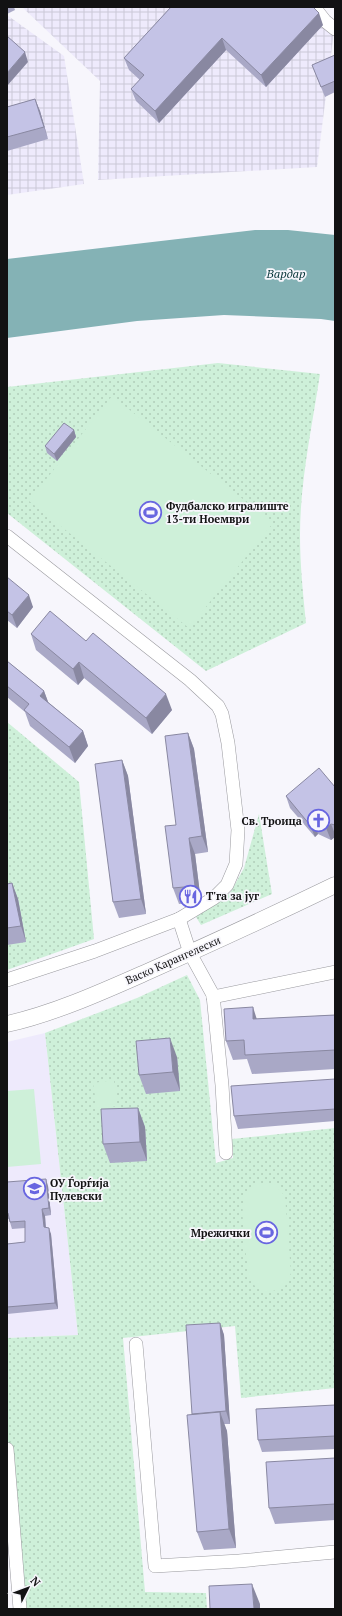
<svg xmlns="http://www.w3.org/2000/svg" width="342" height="1616" font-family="'PT Serif',serif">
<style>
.industrial{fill:url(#industrial-grid)}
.education{fill:#eeeafc}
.park{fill:url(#park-dots)}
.pitch{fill:#cef0d9}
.water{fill:#84b2b5}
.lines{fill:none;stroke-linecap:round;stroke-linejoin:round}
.minor-casing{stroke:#9a9a9f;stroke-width:14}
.tertiary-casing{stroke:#9a9a9f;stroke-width:17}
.minor{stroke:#fff;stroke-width:13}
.tertiary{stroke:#fff;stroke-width:16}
.wall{fill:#a9a8c6}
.shaded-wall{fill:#8988a1}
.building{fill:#c4c3e6;stroke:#8988a1}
.labels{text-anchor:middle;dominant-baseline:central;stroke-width:3.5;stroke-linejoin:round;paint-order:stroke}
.poi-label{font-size:11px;font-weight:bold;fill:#121213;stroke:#f7f6fc;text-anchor:start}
.street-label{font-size:11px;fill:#121213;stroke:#f7f6fc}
.water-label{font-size:12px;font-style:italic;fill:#053437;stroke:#f7f6fc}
</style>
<defs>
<pattern id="industrial-grid" width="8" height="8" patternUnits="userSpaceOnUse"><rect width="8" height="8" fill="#eeeafc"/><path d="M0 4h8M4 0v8" fill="none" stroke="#cbc8d7"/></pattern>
<pattern id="park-dots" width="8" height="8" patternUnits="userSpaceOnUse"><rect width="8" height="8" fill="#cef0d9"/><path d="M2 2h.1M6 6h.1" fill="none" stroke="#b0cdb9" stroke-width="1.8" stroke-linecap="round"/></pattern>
</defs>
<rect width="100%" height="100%" fill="#f7f6fc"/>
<g class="industrial">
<path d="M22,7H313L334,31L317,167L98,180L100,81Z"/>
<path d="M7,15L64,56L84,184L7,195Z"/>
</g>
<path class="education" d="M45,1033L78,1335L7,1338V1042Z"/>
<g class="park">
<path d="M218,363L320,374C312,427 300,481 300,535C300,564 303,594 306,623L206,671L7,513V387Z"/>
<path d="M7,722L79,782L94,939L7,970Z"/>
<path d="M259,814L272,894L201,925L196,917L230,893L244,868Z"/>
<path d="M187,975L200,1000L216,1163L233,1158L232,1139L335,1128V1388L241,1398L235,1326L123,1338L145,1592L206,1593L207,1609H20L7,1496V1338L78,1335L45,1033L137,998Z"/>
</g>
<g class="pitch">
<path d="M112,396L273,523L189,628L29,501Z"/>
<path d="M114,1080L117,1106L97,1109L93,1083Z"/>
<path d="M34,1089L41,1164L7,1167V1091Z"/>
<path d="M264,1183L275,1185L285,1196L291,1273L286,1285C270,1295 258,1295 249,1277C247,1260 237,1202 247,1191C252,1185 258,1184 264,1183Z"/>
</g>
<path class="water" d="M255,230H288L335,235V321L321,319L224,315L137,321L7,338V259Z"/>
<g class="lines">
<defs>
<g id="minor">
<path d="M314,7L325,21L335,29"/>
<path d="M7,536L190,680L218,706L222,714L228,743L238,830L236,864L227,885L214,898L179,919L95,951L7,980"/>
<path d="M179,919L190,953L213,995L222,1085L226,1153"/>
<path d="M213,997L335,972"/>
<path d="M136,1344L155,1566L239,1561L335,1552"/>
<path d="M7,1449L20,1609"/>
</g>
<path id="tertiary" d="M7,1024C53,1014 104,991 147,972C210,944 273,915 335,885"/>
</defs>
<use href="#minor" class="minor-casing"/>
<use href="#tertiary" class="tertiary-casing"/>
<use href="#minor" class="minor"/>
<use href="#tertiary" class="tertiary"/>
</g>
<g class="wall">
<path d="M7,7H14L15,10L7,14Z"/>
<path d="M171,7L323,25L266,87L226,50L159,123L136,101L131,89L140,80L129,70L124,58Z"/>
<path d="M335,55V92L325,97L312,65Z"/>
<path d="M35,99L40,111L48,139L7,151V107Z"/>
<path d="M74,430L76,437L57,461L47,453L45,446Z"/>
<path d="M7,577L33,607L17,628L7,620Z"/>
<path d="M31,634L86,641L172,710L152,734L84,678L78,685L36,650Z"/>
<path d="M7,661L44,691L48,702L83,731L88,746L75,763L30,726L25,712L7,697Z"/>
<path d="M188,733L194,749L208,852L195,854L201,902L179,904L173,888L176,825Z"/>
<path d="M122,760L128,776L146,914L119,918L113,902Z"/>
<path d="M335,787V837L331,840L318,834L315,837L290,808L286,796Z"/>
<path d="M12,883L18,899L26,942L7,945V884Z"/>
<path d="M335,1015V1069L252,1074L247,1059L233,1060L226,1041L257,1019Z"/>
<path d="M177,1057L180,1091L146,1094L139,1075Z"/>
<path d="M335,1079V1121L238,1129L234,1116Z"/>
<path d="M138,1108L145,1127L147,1161L110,1163L103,1144Z"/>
<path d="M7,1182L48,1186L51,1215L45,1216L46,1227L51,1234L58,1309L7,1314V1244L25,1242V1228L12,1229L9,1219H7Z"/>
<path d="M220,1323L224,1335L230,1424H224L227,1431L236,1548L204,1550L197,1532L193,1414Z"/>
<path d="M335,1405V1449L262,1452L258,1440Z"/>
<path d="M335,1458V1520L275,1524L269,1508Z"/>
</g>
<g class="shaded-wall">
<path d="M319,13L323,25L266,87L261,75Z"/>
<path d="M222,38L226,50L159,123L155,111Z"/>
<path d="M25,52L28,62L7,86V73Z"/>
<path d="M35,99L40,111L48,139L44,127Z"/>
<path d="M74,430L76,437L57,461L54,454Z"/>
<path d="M29,595L33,607L17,628L12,615Z"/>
<path d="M79,662L84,678L78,685L73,669Z"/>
<path d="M44,691L50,707L40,696Z"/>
<path d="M166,694L172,710L152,734L146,718Z"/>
<path d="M83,731L88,746L75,763L69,747Z"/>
<path d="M188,733L194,749L208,852L202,836Z"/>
<path d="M122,760L128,776L146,914L141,899Z"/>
<path d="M314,822L318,834L315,837L310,825Z"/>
<path d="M331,824L335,834V837L331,840L326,828Z"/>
<path d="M189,838L195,854L201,902L195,886Z"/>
<path d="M12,883L18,899L26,942L21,926Z"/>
<path d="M253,1007L259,1026L253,1019Z"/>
<path d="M170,1038L177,1057L180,1091L173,1072Z"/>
<path d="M138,1108L145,1127L147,1161L140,1142Z"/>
<path d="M46,1179L48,1186L51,1215L49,1208Z"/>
<path d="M42,1209L45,1216L46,1234L44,1227Z"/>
<path d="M49,1228L51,1234L58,1309L55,1303Z"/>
<path d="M220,1323L224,1335L230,1424L226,1411Z"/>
<path d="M220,1412L227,1431L236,1548L229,1529Z"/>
<path d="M252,1584L260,1604V1609H254Z"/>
</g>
<g class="building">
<path d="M171,7H313L319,13L261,75L222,38L155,111L131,89L144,75L124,58Z"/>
<path d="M7,36L25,52L7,73Z"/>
<path d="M335,55V81L321,87L312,65Z"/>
<path d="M35,99L44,127L7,137V107Z"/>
<path d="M64,423L74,430L54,454L45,446Z"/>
<path d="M7,577L29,595L12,615L7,611Z"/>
<path d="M50,611L86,641L93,633L166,694L146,718L79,662L73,669L31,634Z"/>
<path d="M7,661L44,691L40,696L83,731L69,747L24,710L29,704L7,686Z"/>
<path d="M188,733L202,836L189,838L195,886L173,888L165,826L176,825L165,736Z"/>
<path d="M122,760L141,899L113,902L95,764Z"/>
<path d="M319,768L335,787V825L331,824L326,828L314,822L310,825L286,796Z"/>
<path d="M12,883L21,926L7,928V884Z"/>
<path d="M253,1007V1019L335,1015V1050L245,1055L244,1040L226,1041L224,1009Z"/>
<path d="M170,1038L173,1072L139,1075L136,1041Z"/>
<path d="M335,1079V1109L234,1116L231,1086Z"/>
<path d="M138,1108L140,1142L103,1144L101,1109Z"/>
<path d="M46,1179L49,1208L42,1209L44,1227L49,1228L55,1303L7,1307V1244L25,1242V1221L10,1222L8,1213H7V1182Z"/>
<path d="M220,1323L226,1411L192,1414L186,1325Z"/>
<path d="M335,1405V1436L258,1440L256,1409Z"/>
<path d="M220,1412L229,1529L197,1532L187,1415Z"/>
<path d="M335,1458V1504L269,1508L266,1462Z"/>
<path d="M252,1584L254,1609H210L209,1586Z"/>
</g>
<defs>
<symbol id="stadium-ring" viewBox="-11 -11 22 22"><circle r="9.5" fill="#f7f6fc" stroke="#6866e0" stroke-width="1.5"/><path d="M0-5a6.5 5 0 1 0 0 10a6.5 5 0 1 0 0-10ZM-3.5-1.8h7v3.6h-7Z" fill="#6866e0"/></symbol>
<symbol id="church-ring" viewBox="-11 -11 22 22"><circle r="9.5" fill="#f7f6fc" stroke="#6866e0" stroke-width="1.5"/><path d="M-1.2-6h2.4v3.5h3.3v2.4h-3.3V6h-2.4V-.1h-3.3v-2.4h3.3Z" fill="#6866e0"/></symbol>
<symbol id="restaurant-ring" viewBox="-11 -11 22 22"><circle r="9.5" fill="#f7f6fc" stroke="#6866e0" stroke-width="1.5"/><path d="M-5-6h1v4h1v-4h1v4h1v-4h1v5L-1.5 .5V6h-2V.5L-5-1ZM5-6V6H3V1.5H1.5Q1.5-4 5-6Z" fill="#6866e0"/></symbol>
<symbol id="school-ring" viewBox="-11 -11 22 22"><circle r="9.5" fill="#f7f6fc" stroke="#6866e0" stroke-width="1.5"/><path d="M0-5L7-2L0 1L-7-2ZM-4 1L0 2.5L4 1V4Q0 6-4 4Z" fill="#6866e0"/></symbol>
</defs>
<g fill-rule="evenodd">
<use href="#stadium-ring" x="138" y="500" width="25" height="25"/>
<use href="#church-ring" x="306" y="808" width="25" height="25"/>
<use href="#restaurant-ring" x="178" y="884" width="25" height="25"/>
<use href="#school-ring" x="22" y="1176" width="25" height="25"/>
<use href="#stadium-ring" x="254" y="1220" width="25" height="25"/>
</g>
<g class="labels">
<g class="poi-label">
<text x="166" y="506">Фудбалско игралиште<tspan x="166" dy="13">13-ти Ноември</tspan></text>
<text x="302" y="821" text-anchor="end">Св. Троица</text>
<text x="206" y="896">Т'га за југ</text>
<text x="50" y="1183">ОУ Ѓорѓија<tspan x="50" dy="13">Пулевски</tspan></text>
<text x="250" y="1233" text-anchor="end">Мрежички</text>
</g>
<g class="street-label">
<text transform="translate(173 960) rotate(-24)">Васко Карангелески</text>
</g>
<g class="water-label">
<text x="286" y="273">Вардар</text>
</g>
</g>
<rect width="342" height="1616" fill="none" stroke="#121213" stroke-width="16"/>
<g transform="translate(28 1588) rotate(48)" stroke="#f7f6fc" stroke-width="3" paint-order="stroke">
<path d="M0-3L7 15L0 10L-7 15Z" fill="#121213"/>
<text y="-6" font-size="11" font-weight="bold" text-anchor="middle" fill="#121213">N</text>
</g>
</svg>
